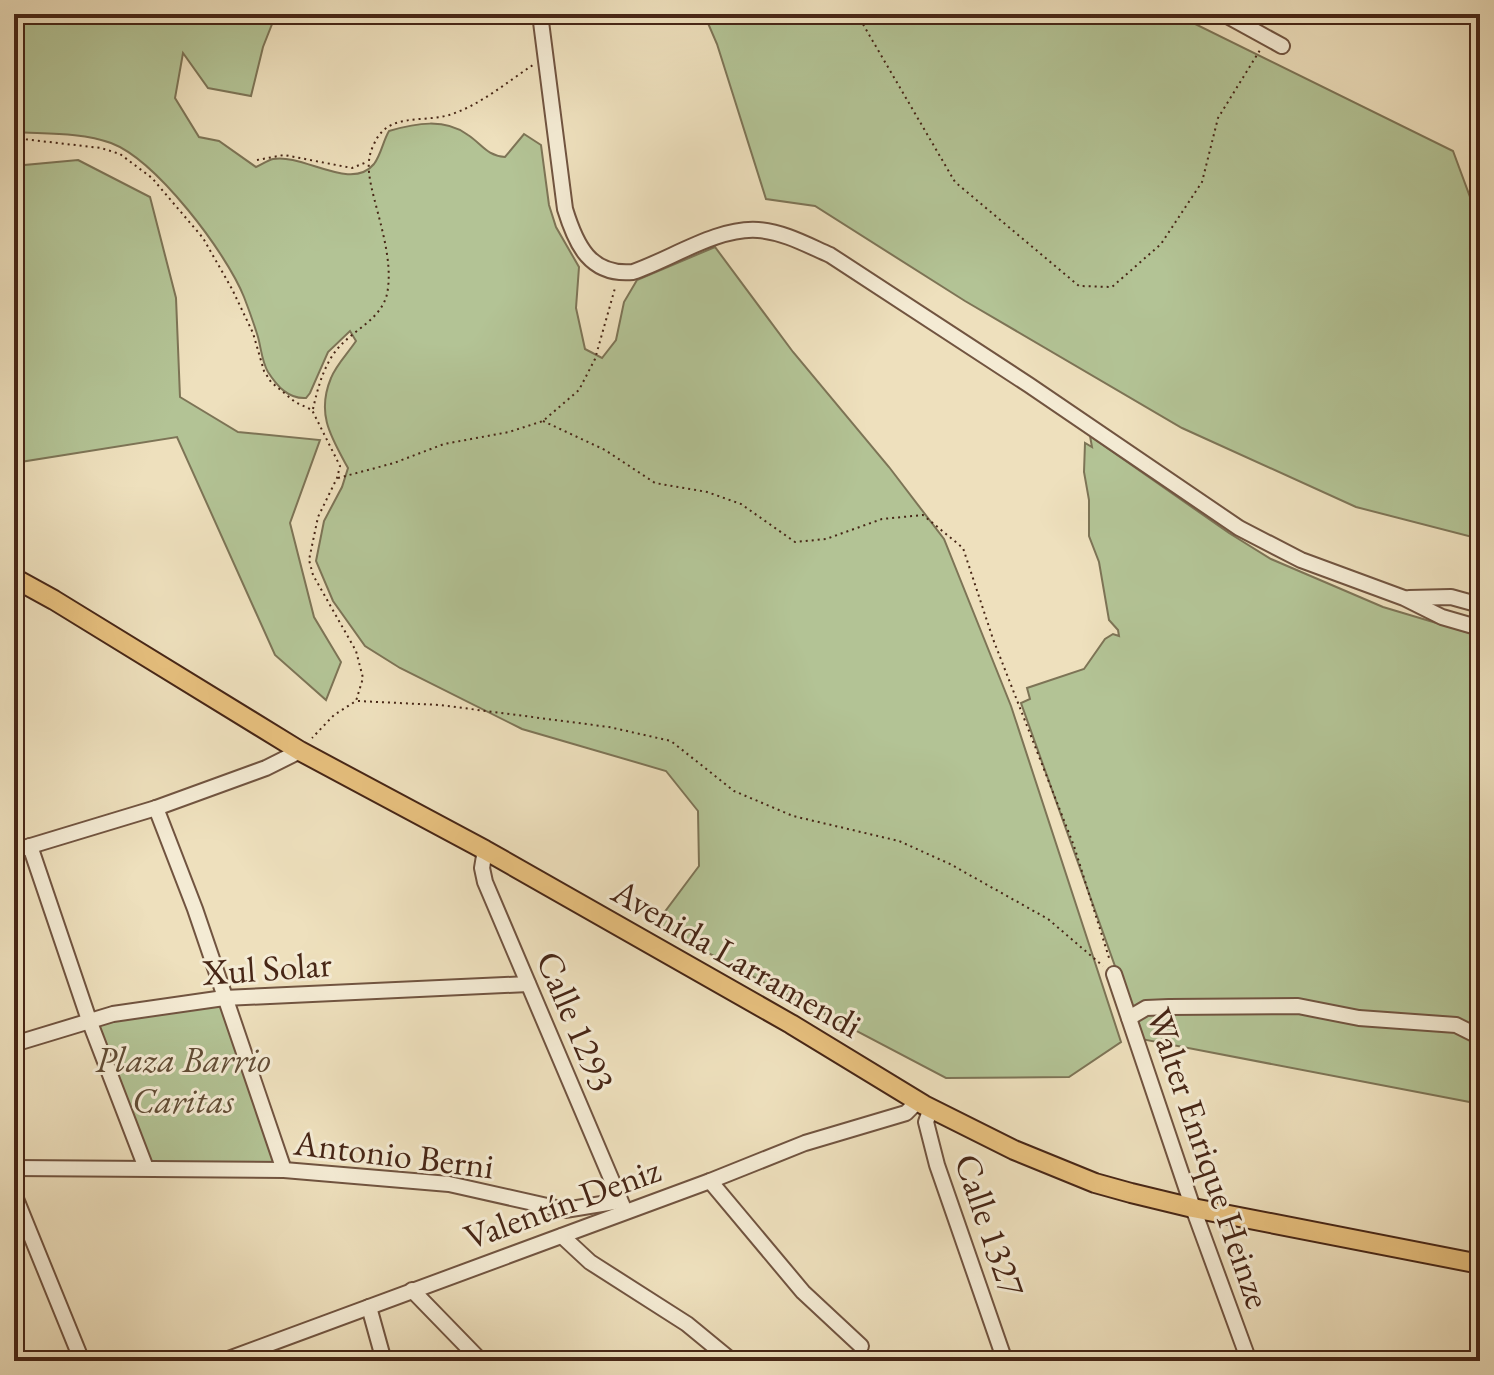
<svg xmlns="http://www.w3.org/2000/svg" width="1494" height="1375" font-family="'EB Garamond',serif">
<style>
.green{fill:#b3c395;stroke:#7d7456;stroke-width:2}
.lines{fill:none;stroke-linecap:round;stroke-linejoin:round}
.minor-casing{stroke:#715440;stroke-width:18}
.major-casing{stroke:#472616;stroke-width:22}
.path{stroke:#472616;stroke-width:2;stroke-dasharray:2 4;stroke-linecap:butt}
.minor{stroke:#f4ebd4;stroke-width:14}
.major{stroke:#e7c07e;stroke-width:18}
.labels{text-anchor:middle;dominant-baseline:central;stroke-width:6;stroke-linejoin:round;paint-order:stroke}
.street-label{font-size:36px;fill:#472616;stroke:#f4ebd4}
.park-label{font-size:36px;font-style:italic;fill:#624d36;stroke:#f4ebd4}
</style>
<rect width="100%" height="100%" fill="#eee0bd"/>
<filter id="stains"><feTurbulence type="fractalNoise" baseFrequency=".0025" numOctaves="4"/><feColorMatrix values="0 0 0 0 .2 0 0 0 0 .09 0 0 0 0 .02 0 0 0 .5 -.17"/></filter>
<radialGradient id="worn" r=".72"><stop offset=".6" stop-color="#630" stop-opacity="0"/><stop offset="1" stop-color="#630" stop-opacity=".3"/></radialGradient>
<g class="green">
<path d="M14,14H276L263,47L251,96L208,88L183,53L175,98L199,137L219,141L256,167C261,165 268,160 273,159C303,153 351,192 374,164C381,155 383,141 389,131C416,123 445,118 468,135C483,145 486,155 505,157L524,134L541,145L549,205L556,227L579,267L576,308L585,349L602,358L616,340L624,302L637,280L715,247L793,352L889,467L944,539L1011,706L1121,1042L1069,1077L946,1078L655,925L699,866L698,811L666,771L522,729L400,668L365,646L333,601L316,561L324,521L342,487L348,468C331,437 316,414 331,378C336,365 348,353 356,341L350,331L328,352L310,393L306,398C288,399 277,386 268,372C262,362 261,348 258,337C254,324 249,310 244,297C226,252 156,160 111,143C81,132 45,134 14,132Z"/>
<path d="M704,14H1175L1453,151L1480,224V539L1356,507L1182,428L965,301L815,206L766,199L717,44Z"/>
<path d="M78,160L150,197L176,298L180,397L238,432L320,440L290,523L314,617L341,662L326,700L275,655L177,437L14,463V166Z"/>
<path d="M1090,436L1229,533L1271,559L1383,607L1480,636V1104L1141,1039L1021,703L1030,699L1027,688L1084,669L1105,639L1113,634L1119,636L1118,630L1109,620L1099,562L1089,536V500L1084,472L1085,443L1092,447Z"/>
<path d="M224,998L284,1170L146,1168L89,1020Z"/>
</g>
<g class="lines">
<defs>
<g id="minor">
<path d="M540,14L565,209C576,245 590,276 633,272C671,259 718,227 758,230C784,232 807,245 830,255L1029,385L1239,528L1301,560L1404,598L1442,617L1480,628"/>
<path d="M1224,14L1282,46"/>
<path d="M1409,598L1451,597L1480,605"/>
<path d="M156,808L195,909L284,1170"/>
<path d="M30,846L89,1020L146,1168"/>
<path d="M485,850L482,868L485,882L624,1209"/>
<path d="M14,851L156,808L266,768L300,751"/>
<path d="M1114,974L1193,1208L1249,1361"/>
<path d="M1129,1018L1146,1008L1169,1007L1298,1006L1359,1018L1456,1025L1480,1037"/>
<path d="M14,1044L113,1014L224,998L528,984"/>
<path d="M931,1108L926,1122L937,1165L1005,1361"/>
<path d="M14,1168L284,1170L449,1184L565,1210L620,1201"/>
<path d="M710,1181L803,1292L861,1346"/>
<path d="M14,1194L82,1361"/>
<path d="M562,1236L590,1262L687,1324L732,1361"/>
<path d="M412,1290L481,1361"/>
<path d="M369,1307L384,1361"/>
<path d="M223,1361L710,1181L805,1143L906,1113L918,1101"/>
</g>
<path id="major" d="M14,578L54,600L300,751L485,850L791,1024L924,1105L1014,1150L1095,1183L1131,1193L1193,1208L1480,1264"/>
</defs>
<use href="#minor" class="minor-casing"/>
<use href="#major" class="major-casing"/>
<g class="path">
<path d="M857,14L955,182L1079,286L1112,287L1161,244L1202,182L1218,118L1260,50"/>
<path d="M14,138L101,148L120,154L152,178L203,238L232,289L253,333L264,371L271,382L295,402L312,410L340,466L337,478L318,517L309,560L313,575L356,651L363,678L356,701L334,715L312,738"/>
<path d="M257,160L284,155L352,168L367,162"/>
<path d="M313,409C318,387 324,364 339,347C355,329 381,319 387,294C394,260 378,218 371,185C368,170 367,158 374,144C388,112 421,123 449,115C479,106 507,82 533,65"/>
<path d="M543,421L605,450L655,483L707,492L741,504L795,542L826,539L882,519L923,515L963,548L993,639L1074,846L1110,961"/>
<path d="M338,478L394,463L444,444L509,432L543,421L579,390L595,359L615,288"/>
<path d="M358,701L440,705L609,727L671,741L734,791L793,816L899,841L950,864L1048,919L1103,966"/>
</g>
<use href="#minor" class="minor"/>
<use href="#major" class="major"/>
</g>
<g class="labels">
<g class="street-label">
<text transform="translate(737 958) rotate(30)">Avenida Larramendi</text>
<text transform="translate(267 968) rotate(-4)">Xul Solar</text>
<text transform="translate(576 1021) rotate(67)">Calle 1293</text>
<text transform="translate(394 1154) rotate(7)">Antonio Berni</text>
<text transform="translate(1209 1158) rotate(71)">Walter Enrique Heinze</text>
<text transform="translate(562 1203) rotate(-20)">Valentín Deniz</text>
<text transform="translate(990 1225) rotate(71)">Calle 1327</text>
</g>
<g class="park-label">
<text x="183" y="1059">Plaza Barrio<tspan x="183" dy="41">Caritas</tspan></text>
</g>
</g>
<rect width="1494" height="1375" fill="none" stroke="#eee0bd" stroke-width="48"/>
<rect x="16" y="16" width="1462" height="1343" fill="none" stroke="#472616" stroke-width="4"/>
<rect x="24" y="24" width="1446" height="1327" fill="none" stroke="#472616" stroke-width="2"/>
<rect width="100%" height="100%" filter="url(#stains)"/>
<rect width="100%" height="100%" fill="url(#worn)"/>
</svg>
